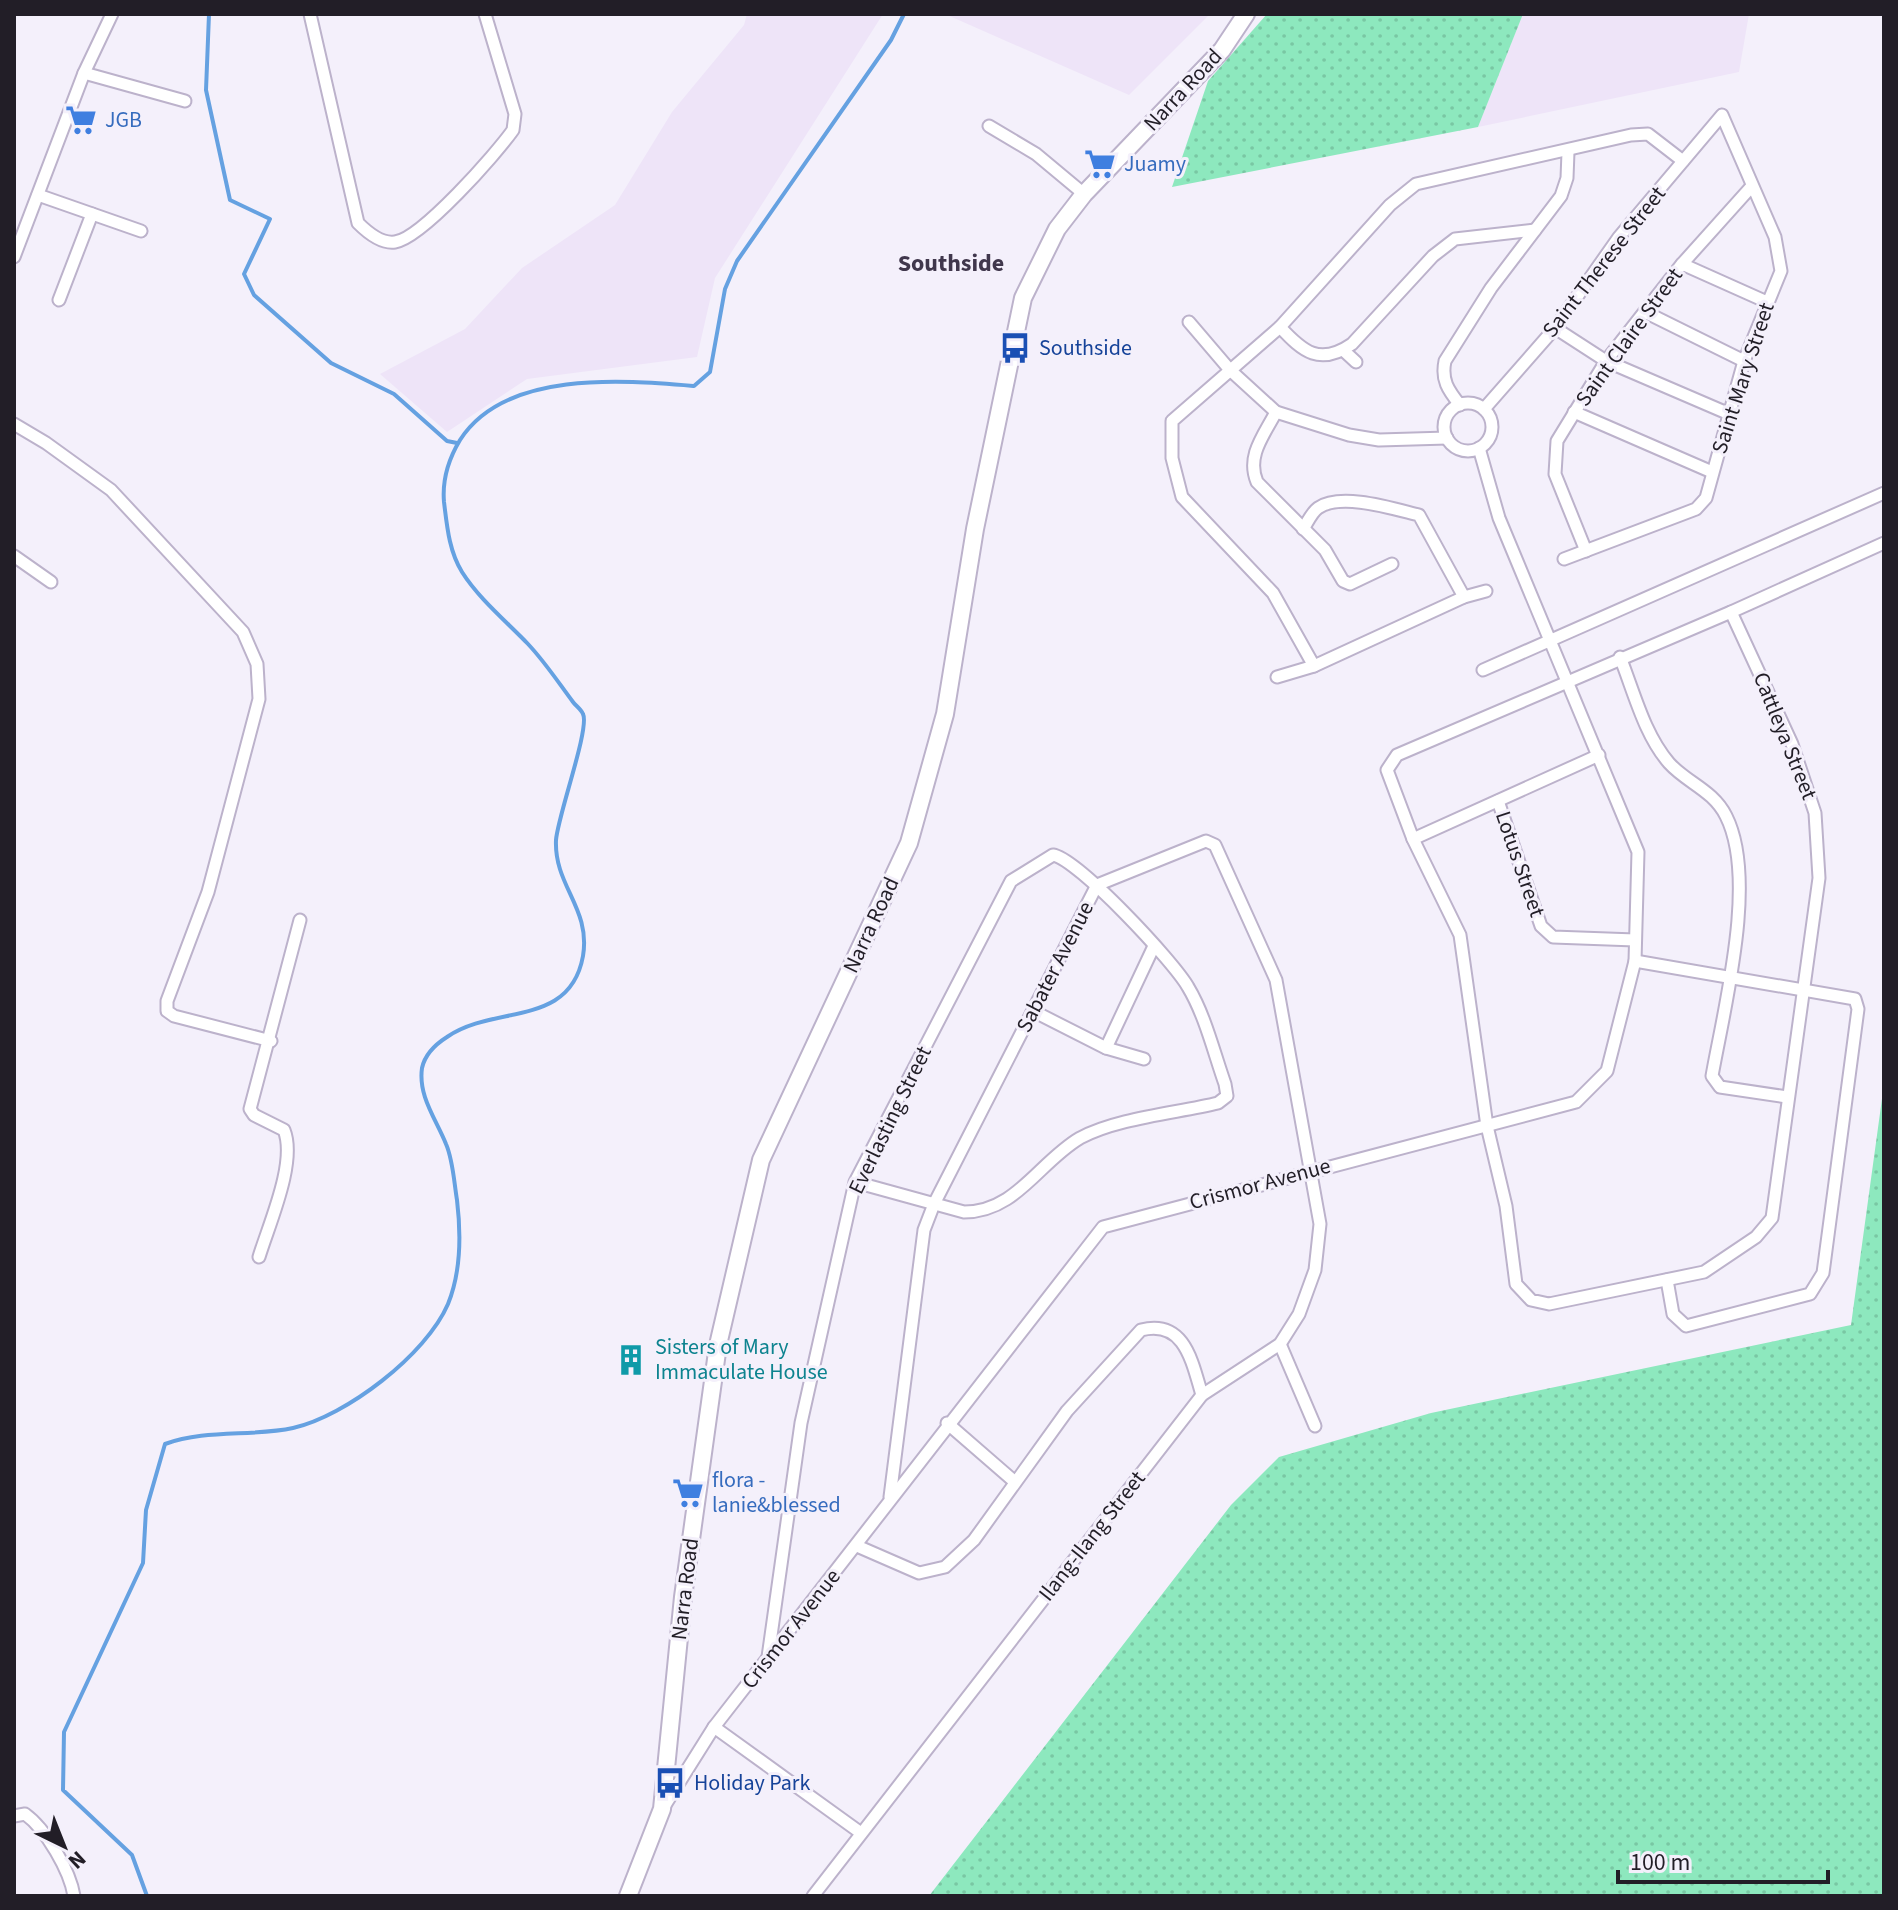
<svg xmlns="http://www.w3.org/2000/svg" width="1898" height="1910" font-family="'Source Sans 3',sans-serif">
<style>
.industrial{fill:#eee4f8}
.grass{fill:url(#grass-dots)}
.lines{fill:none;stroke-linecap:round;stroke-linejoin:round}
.stream{stroke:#65a1e1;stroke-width:4}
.street-casing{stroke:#bcb2cb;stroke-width:15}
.secondary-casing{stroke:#bcb2cb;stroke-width:20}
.street{stroke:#fff;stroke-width:11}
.secondary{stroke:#fff;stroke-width:16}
.labels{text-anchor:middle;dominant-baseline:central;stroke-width:6;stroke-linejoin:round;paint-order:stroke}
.street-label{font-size:22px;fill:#221e27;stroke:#f4f0fb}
.shop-label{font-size:22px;fill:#366cbe;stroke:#f4f0fb;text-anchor:start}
.transit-label{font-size:22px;fill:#164399;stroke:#f4f0fb;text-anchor:start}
.culture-label{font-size:22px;fill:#0d838f;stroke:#f4f0fb;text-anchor:start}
.neighbourhood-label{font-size:24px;font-weight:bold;fill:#40374c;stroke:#f4f0fb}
</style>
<defs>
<pattern id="grass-dots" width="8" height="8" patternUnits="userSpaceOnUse" patternTransform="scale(2)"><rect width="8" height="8" fill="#8de8be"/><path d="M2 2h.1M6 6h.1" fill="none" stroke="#79c7a3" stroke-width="1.8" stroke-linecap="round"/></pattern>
</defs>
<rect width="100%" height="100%" fill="#f4f0fb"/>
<g class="industrial">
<path d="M747,14H883L715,278L697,357L527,379L447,432L380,374L465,329L522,268L615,205L672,112L744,25Z"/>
<path d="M945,14H1210L1129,95Z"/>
<path d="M1523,14H1749L1739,72L1478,127Z"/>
</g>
<g class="grass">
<path d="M1267,14H1523L1478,127L1172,187L1208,81Z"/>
<path d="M1884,1084V1896H929L1231,1505L1279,1457L1431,1413L1851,1325Z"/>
</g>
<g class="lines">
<g class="stream">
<path d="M209,14L206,90L230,200L270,219L244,274L254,295L331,363L394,394L447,441L457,443"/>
<path d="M147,1896L132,1855L63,1790L64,1732L143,1563L146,1510L165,1444C206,1429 251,1437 293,1428C346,1416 426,1355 448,1304C461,1272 461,1233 457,1200C454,1182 453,1160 446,1144C436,1119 418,1096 422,1068C425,1054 436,1044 447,1037C495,1004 570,1028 583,956C591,908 554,886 556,840C558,815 590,728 583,714C581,709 576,706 573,702C558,682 545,662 528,644C507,622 479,599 462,572C449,551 447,526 444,502C442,479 448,460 460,440C505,370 622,380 694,386L710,372L725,289L737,261L891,40L904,14"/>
</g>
<defs>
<g id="street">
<path d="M310,14L358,223C367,232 381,244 395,242C422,238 496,154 513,130L515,114L485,14"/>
<path d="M84,73L185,101"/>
<path d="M989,126L1036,154L1084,194"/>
<path d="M38,195L141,231"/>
<path d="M14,257L84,73L112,14"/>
<path d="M1682,264L1767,302"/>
<path d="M59,300L92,214"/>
<path d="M1645,312L1744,361"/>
<path d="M1189,322L1230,370L1276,412L1349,435L1379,440L1447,438"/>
<path d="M1280,327C1303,352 1320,366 1352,344L1433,256L1455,239L1535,230"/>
<path d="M1555,328L1606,361L1727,413"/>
<path d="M1343,350L1356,362"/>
<circle cx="1468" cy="427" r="24"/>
<path d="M1460,405C1448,390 1441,380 1445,361L1491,288L1561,196L1567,178L1568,152"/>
<path d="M1484,409L1555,328L1619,237L1722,115L1775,237L1781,271L1744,361L1706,498L1696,509L1564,559"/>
<path d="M1276,412C1264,435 1246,456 1257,482L1325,550L1343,581L1350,584L1392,564"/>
<path d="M1574,412L1712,472"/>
<path d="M14,424L46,443L111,490L243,632L257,664L259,699L208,892L167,1001V1011L174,1016L271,1041"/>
<path d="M1303,529C1307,523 1312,512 1318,508C1341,492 1394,509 1419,515L1464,597"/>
<path d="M1586,551L1555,474L1557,441L1606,361L1682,264L1752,186"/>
<path d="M14,556L51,582"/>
<path d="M1731,612L1792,744L1815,813L1819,878L1772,1218L1756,1237L1704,1272L1549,1304L1531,1300L1516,1284L1506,1206L1487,1126L1460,935L1413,839L1387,770L1397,755Z"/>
<path d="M1731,612L1884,543"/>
<path d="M1620,657C1634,692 1644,734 1669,763C1687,783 1713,790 1726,816C1758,879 1724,1008 1712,1076L1720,1087L1787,1097"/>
<path d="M1314,666L1273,593L1182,497L1172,458V421L1280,327L1390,205L1416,184L1631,135L1648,134L1683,161"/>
<path d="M1483,670L1884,493"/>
<path d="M1277,677L1314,666L1464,597L1486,591"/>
<path d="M1498,801L1541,926L1553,937L1635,940"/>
<path d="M1413,839L1599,755"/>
<path d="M1635,961L1855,999L1858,1009L1823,1273L1810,1294L1686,1326L1673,1314L1667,1280"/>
<path d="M1033,1011L1106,1048L1144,1059"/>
<path d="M1106,1048L1154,946"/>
<path d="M259,1257C269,1224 297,1162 284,1130L254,1115L250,1109L300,920"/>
<path d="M1280,1344L1315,1426"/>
<path d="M947,1423L1015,1482"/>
<path d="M857,1546L919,1573L945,1567L974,1540L1067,1411L1141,1330C1185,1319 1192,1362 1202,1395"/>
<path d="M768,1657L801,1423L855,1182L1011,881L1053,855C1078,859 1174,962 1188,987C1205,1015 1214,1053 1225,1084L1227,1096L1218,1103C1177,1113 1117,1118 1080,1138C1039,1162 1016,1212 964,1212L855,1182"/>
<path d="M714,1727L861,1833"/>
<path d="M665,1805L714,1727L1103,1227L1576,1102L1607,1071L1635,961L1638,852L1499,518L1479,448"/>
<path d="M14,1816L25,1814C46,1829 70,1871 74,1896"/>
<path d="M813,1896L1202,1395L1280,1344L1299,1314L1315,1270L1320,1224L1276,980L1215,845L1206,841L1097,885L934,1204L924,1230L890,1497"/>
</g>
<path id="secondary" d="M628,1896L662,1809L683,1597L718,1345L761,1160L909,843L945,714L975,529L1023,298L1057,229L1084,194L1222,50L1246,14"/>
</defs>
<use href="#street" class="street-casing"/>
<use href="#secondary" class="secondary-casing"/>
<use href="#street" class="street"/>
<use href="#secondary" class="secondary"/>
</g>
<defs>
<symbol id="supermarket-bare" viewBox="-9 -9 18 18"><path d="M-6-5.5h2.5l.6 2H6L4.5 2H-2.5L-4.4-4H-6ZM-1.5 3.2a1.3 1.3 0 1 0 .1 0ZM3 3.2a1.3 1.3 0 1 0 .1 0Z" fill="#3f7fe0" stroke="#f4f0fb" stroke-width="2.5" paint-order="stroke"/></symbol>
<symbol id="bus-bare" viewBox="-9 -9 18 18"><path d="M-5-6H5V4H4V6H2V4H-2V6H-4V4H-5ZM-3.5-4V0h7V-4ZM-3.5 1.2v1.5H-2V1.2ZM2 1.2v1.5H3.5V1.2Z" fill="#1a4fb4" stroke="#f4f0fb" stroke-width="2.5" paint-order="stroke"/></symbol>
<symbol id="building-bare" viewBox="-9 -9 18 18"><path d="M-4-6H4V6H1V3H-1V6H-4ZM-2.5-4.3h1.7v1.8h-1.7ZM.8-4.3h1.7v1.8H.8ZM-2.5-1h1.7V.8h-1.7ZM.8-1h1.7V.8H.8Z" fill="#0f9aa8" stroke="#f4f0fb" stroke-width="2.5" paint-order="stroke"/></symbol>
</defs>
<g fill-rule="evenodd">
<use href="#supermarket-bare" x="59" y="98" width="44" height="44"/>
<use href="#supermarket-bare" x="1078" y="142" width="44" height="44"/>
<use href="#bus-bare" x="993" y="326" width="44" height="44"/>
<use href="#building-bare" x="609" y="1338" width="44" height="44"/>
<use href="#supermarket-bare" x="666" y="1471" width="44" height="44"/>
<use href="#bus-bare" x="648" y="1761" width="44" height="44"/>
</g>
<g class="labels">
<g class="street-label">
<text transform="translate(1183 90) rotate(-47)">Narra Road</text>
<text transform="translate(1604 262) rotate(-52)">Saint Therese Street</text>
<text transform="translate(1629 337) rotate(-54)">Saint Claire Street</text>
<text transform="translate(1743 378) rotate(-72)">Saint Mary Street</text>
<text transform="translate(1785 736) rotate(68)">Cattleya Street</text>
<text transform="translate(1520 864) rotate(71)">Lotus Street</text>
<text transform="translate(871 925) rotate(-65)">Narra Road</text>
<text transform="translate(1055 967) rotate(-63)">Sabater Avenue</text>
<text transform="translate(890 1120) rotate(-64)">Everlasting Street</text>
<text transform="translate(1260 1184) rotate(-15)">Crismor Avenue</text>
<text transform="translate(1092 1536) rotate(-52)">Ilang-Ilang Street</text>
<text transform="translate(685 1589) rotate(-83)">Narra Road</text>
<text transform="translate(791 1629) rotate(-52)">Crismor Avenue</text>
</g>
<g class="shop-label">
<text x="105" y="120">JGB</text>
<text x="1124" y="164">Juamy</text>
<text x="712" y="1480">flora -<tspan x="712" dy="25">lanie&amp;blessed</tspan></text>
</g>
<g class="transit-label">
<text x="1039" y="348">Southside</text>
<text x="694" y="1783">Holiday Park</text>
</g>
<g class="culture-label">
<text x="655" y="1347">Sisters of Mary<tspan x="655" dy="25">Immaculate House</tspan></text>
</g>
<g class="neighbourhood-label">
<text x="951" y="263">Southside</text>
</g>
</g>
<rect width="1898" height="1910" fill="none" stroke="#221e27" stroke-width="32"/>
<g transform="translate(64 1846) rotate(137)" stroke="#f4f0fb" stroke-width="6" paint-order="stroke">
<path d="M0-6L14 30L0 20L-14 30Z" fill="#221e27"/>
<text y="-12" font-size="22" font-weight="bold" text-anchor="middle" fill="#221e27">N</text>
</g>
<path d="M1618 1870v12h210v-12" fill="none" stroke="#221e27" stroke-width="4"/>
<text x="1630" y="1870" font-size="24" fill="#221e27" stroke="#f4f0fb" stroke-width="6" paint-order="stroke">100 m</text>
</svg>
